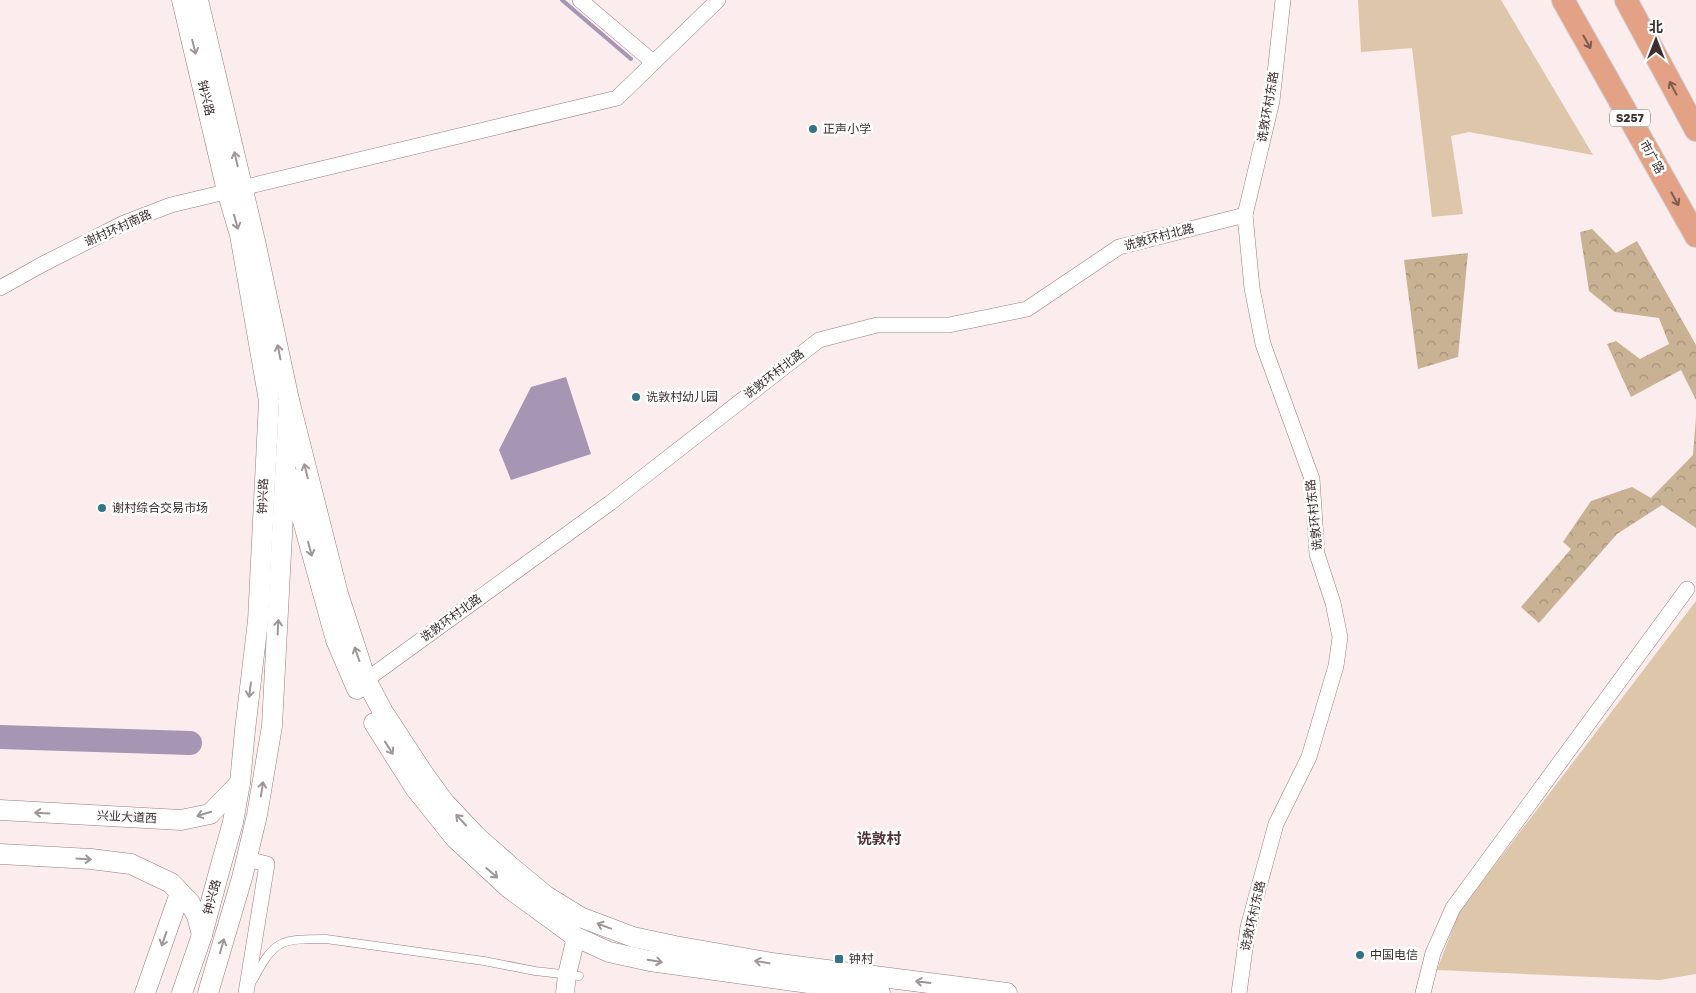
<svg xmlns="http://www.w3.org/2000/svg" width="1696" height="993" font-family="Rubik,'Noto Sans SC',sans-serif">
<style>
.green{fill:#ddc6aa}
.forest{fill:url(#forest-crowns)}
.water{fill:#a795b4}
.lines{fill:none;stroke-linecap:round;stroke-linejoin:round}
.stream{stroke:#a795b4;stroke-width:4}
.river{stroke:#a795b4;stroke-width:24}
.service-casing{stroke:#9b7b7e;stroke-width:9}
.minor-casing{stroke:#9b7b7e;stroke-width:16}
.tertiary-casing{stroke:#9b7b7e;stroke-width:19}
.secondary-casing{stroke:#9b7b7e;stroke-width:21}
.primary-casing{stroke:#d0cdcd;stroke-width:24}
.service{stroke:#fff;stroke-width:8}
.minor{stroke:#fff;stroke-width:15}
.tertiary{stroke:#fff;stroke-width:18}
.secondary{stroke:#fff;stroke-width:20}
.primary{stroke:#e3a185;stroke-width:22}
.oneway{stroke:#7f5c51}
.oneway2{stroke:#9e9697}
.poi-dot{fill:#327486;stroke:#fefefe;stroke-width:2}
.labels{text-anchor:middle;dominant-baseline:central;stroke-width:5;stroke-linejoin:round;paint-order:stroke}
.shield{fill:#fefefe;stroke:#766c6d;stroke-width:1}
.shield-label{font-size:11px;font-weight:bold;fill:#3c2e2f}
.street-label{font-size:12px;fill:#3c2e2f;stroke:#fefefe}
.poi-label{font-size:12px;fill:#3c2e2f;stroke:#fefefe;text-anchor:start}
.quarter-label{font-size:15px;font-weight:bold;fill:#503538;stroke:#fefefe}
</style>
<defs>
<pattern id="forest-crowns" width="20" height="18" patternUnits="userSpaceOnUse" patternTransform="scale(1.25)"><rect width="20" height="18" fill="#c9b294"/><path d="M2 6a3 3 0 1 1 6 0M12 15a3 3 0 1 1 6 0" fill="none" stroke="#a49179"/></pattern>
</defs>
<rect width="100%" height="100%" fill="#fbecee"/>
<g class="green">
<path d="M1358,0H1501L1593,155L1469,132L1451,136L1463,214L1432,217L1412,48L1361,52Z"/>
<path d="M1696,601V974L1660,980L1437,970L1459,912Z"/>
</g>
<g class="forest">
<path d="M1592,229L1616,253L1637,241L1696,345V400L1681,370L1631,397L1607,344L1616,341L1640,359L1669,344L1659,318L1615,312L1589,291L1580,232Z"/>
<path d="M1468,253L1458,357L1418,369L1404,260Z"/>
<path d="M1696,417V528L1662,505L1617,534L1539,623L1521,607L1571,549L1563,542L1591,501L1632,487L1651,498L1693,455Z"/>
</g>
<path class="water" d="M566,377L591,454L511,480L499,450L531,387Z"/>
<g class="lines">
<path class="stream" d="M562,0L631,59"/>
<path class="river" d="M0,737L190,743"/>
<defs>
<path id="service" d="M253,980C275,939 280,939 326,939L484,961L535,971L579,976"/>
<g id="minor">
<path d="M580,0L653,62"/>
<path d="M0,288L43,264L124,223L171,205L617,98L718,0"/>
<path d="M366,680L610,503L819,340L877,325H949L1027,309L1119,247L1245,215"/>
<path d="M246,993L267,864L247,859"/>
<path d="M1239,993L1248,927L1276,824L1309,757L1336,666L1340,637L1333,603L1317,554L1312,479L1263,344L1252,288L1245,215L1272,101L1283,0"/>
<path d="M1423,993L1433,953L1453,908L1687,589"/>
</g>
<path id="tertiary" d="M565,993L567,975L576,937"/>
<g id="secondary">
<path d="M198,0L255,241L289,400L272,726L257,815L242,878L208,993"/>
<path d="M289,400L338,594L366,680L383,712L425,776L444,802L477,837L511,867L546,896L580,917L633,937L675,946L772,963L1007,993"/>
<path d="M291,478L336,640L357,689"/>
<path d="M374,723L415,788L455,838L509,888L576,937L609,952L650,961L880,993"/>
<path d="M0,810L181,820L210,814L240,783"/>
<path d="M0,854L91,859L131,864L171,883L190,903L197,916L202,935"/>
<path d="M145,993L180,893"/>
<path d="M182,993L202,935L219,872L233,822L240,783L245,730L258,621L269,401L240,235L227,191L182,0"/>
</g>
<g id="primary">
<path d="M1563,0L1696,236"/>
<path d="M1626,0L1696,130"/>
</g>
</defs>
<use href="#service" class="service-casing"/>
<use href="#minor" class="minor-casing"/>
<use href="#tertiary" class="tertiary-casing"/>
<use href="#secondary" class="secondary-casing"/>
<use href="#primary" class="primary-casing"/>
<use href="#service" class="service"/>
<use href="#minor" class="minor"/>
<use href="#tertiary" class="tertiary"/>
<use href="#secondary" class="secondary"/>
<use href="#primary" class="primary"/>
</g>
<defs><path id="oneway-shaft" d="M-6 0H5M1.5-3L5.5 0L1.5 3" fill="none" stroke-width="1.6" stroke-linecap="round" stroke-linejoin="round" transform="scale(1.25)"/></defs>
<g class="oneway">
<use href="#oneway-shaft" transform="translate(1587 42) rotate(61)"/>
<use href="#oneway-shaft" transform="translate(1673 88) rotate(-118)"/>
<use href="#oneway-shaft" transform="translate(1675 199) rotate(61)"/>
</g>
<g class="oneway2">
<use href="#oneway-shaft" transform="translate(194 47) rotate(76)"/>
<use href="#oneway-shaft" transform="translate(236 159) rotate(-103)"/>
<use href="#oneway-shaft" transform="translate(236 222) rotate(74)"/>
<use href="#oneway-shaft" transform="translate(279 352) rotate(-101)"/>
<use href="#oneway-shaft" transform="translate(306 471) rotate(-104)"/>
<use href="#oneway-shaft" transform="translate(310 549) rotate(75)"/>
<use href="#oneway-shaft" transform="translate(278 627) rotate(-87)"/>
<use href="#oneway-shaft" transform="translate(357 654) rotate(-109)"/>
<use href="#oneway-shaft" transform="translate(250 690) rotate(97)"/>
<use href="#oneway-shaft" transform="translate(389 748) rotate(58)"/>
<use href="#oneway-shaft" transform="translate(262 789) rotate(-81)"/>
<use href="#oneway-shaft" transform="translate(42 813) rotate(-177)"/>
<use href="#oneway-shaft" transform="translate(204 814) rotate(163)"/>
<use href="#oneway-shaft" transform="translate(461 820) rotate(-133)"/>
<use href="#oneway-shaft" transform="translate(84 859) rotate(4)"/>
<use href="#oneway-shaft" transform="translate(492 873) rotate(41)"/>
<use href="#oneway-shaft" transform="translate(604 926) rotate(-159)"/>
<use href="#oneway-shaft" transform="translate(164 939) rotate(109)"/>
<use href="#oneway-shaft" transform="translate(222 946) rotate(-74)"/>
<use href="#oneway-shaft" transform="translate(655 961) rotate(9)"/>
<use href="#oneway-shaft" transform="translate(762 962) rotate(-170)"/>
<use href="#oneway-shaft" transform="translate(923 982) rotate(-173)"/>
</g>
<g class="poi-dot">
<circle cx="813" cy="129" r="5"/>
<circle cx="636" cy="397" r="5"/>
<circle cx="102" cy="508" r="5"/>
<circle cx="1360" cy="955" r="5"/>
<rect x="834" y="954" width="10" height="10" rx="2.5"/>
</g>
<g class="labels">
<rect class="shield" x="1610" y="109.5" width="40" height="17" rx="4"/>
<g class="shield-label">
<text x="1630" y="118">S257</text>
</g>
<g class="street-label">
<text transform="translate(206 98) rotate(77)">钟兴路</text>
<text transform="translate(1268 107) rotate(-80)">诜敦环村东路</text>
<text transform="translate(1652 157) rotate(61)">市广路</text>
<text transform="translate(118 228) rotate(-24)">谢村环村南路</text>
<text transform="translate(1159 237) rotate(-15)">诜敦环村北路</text>
<text transform="translate(774 374) rotate(-38)">诜敦环村北路</text>
<text transform="translate(263 496) rotate(-88)">钟兴路</text>
<text transform="translate(1314 515) rotate(-96)">诜敦环村东路</text>
<text transform="translate(451 618) rotate(-36)">诜敦环村北路</text>
<text transform="translate(127 817) rotate(3)">兴业大道西</text>
<text transform="translate(212 897) rotate(-75)">钟兴路</text>
<text transform="translate(1253 916) rotate(-77)">诜敦环村东路</text>
</g>
<g class="poi-label">
<text x="823" y="129">正声小学</text>
<text x="646" y="397">诜敦村幼儿园</text>
<text x="112" y="508">谢村综合交易市场</text>
<text x="1370" y="955">中国电信</text>
<text x="849" y="959">钟村</text>
</g>
<g class="quarter-label">
<text x="879" y="839">诜敦村</text>
</g>
</g>
<g transform="translate(1656 40)" stroke="#fefefe" stroke-width="4" paint-order="stroke">
<path d="M0-4L9 19L0 12L-9 19Z" fill="#3c2e2f"/>
<text y="-8" font-size="14" font-weight="bold" text-anchor="middle" fill="#3c2e2f">北</text>
</g>
</svg>
